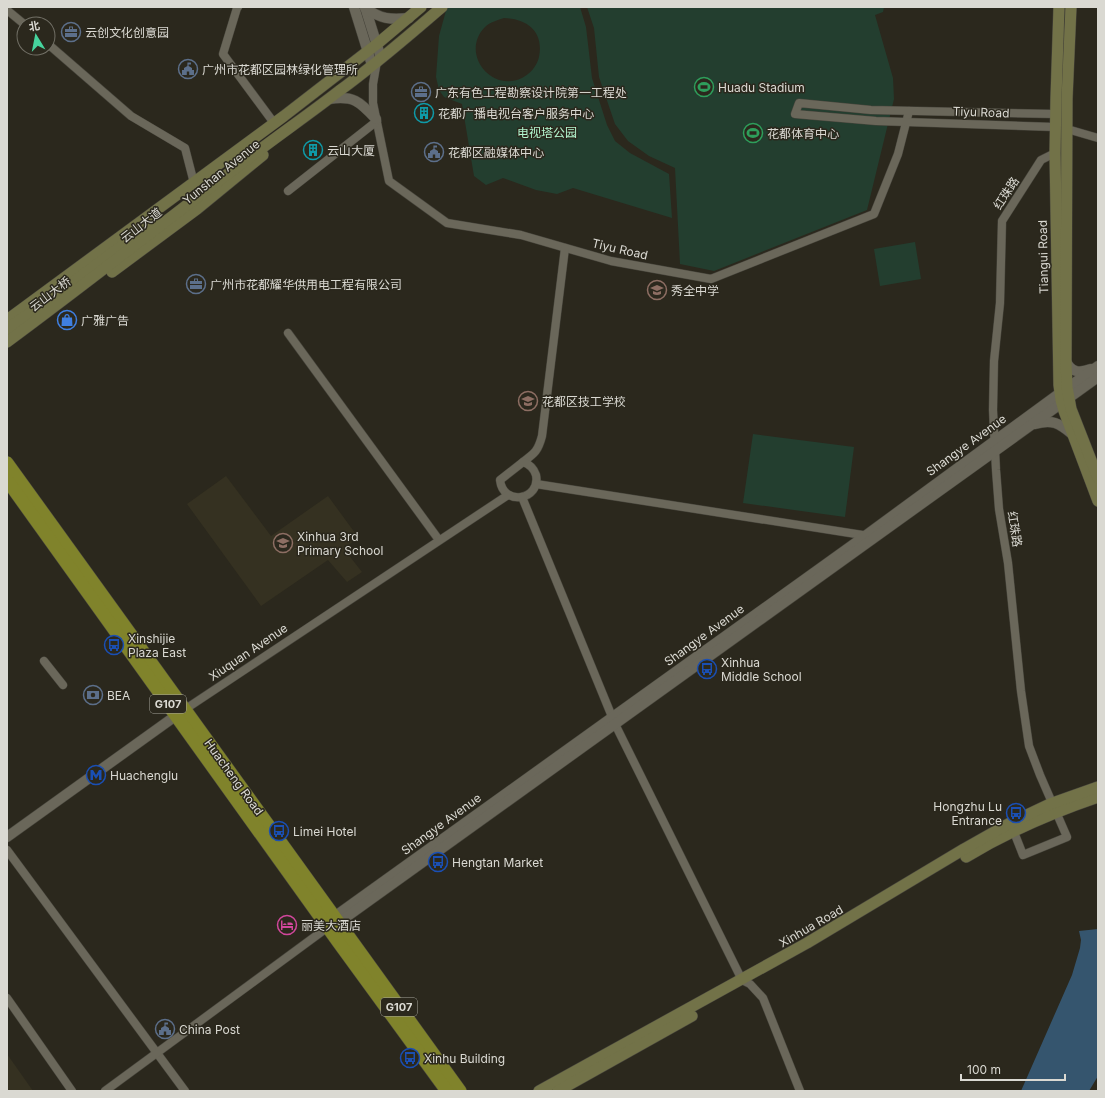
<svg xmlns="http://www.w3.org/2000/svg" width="1105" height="1098" font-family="Inter,'Noto Sans SC',sans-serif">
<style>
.built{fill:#353121}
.green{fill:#233e2f;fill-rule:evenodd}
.water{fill:#35556e}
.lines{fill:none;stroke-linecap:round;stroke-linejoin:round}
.minor-casing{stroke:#47453c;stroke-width:9}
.tertiary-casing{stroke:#47453c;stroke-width:11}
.secondary-casing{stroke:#47453c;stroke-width:12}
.trunk-casing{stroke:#47453c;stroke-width:14}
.minor{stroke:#6a675a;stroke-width:8}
.tertiary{stroke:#6a675a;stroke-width:10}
.secondary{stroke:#727248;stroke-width:11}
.trunk{stroke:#80832b;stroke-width:13}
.labels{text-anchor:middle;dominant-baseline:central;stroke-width:3;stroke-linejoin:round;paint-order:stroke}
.shield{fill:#2b281d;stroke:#a6a49c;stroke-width:1}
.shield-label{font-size:11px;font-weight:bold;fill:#dad9d2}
.poi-label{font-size:12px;fill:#dad9d2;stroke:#2b281d;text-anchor:start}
.street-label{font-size:12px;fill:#dad9d2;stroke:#2b281d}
.park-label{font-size:12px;fill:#b3f6cf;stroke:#2b281d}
</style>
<rect width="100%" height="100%" fill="#2b281d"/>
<g class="built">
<path d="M226,476L271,536L328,496L358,537L344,549L362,572L347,582L328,560L261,606L187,504Z"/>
<path d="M7,1054L33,1091H7Z"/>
</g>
<g class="green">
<path d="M447,7H580L586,27L592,78L607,125L615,141L630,153L669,174L672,218L573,188L557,194L536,190L503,178L486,185L474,176L462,104L444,97L439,90L436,77L439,36ZM504,18C528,19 544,32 539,57C537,66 530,74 522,78C490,93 460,52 485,27C490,22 498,20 504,18Z"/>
<path d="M587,7H884L883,12L875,15L893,78L894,99L867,210L714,271L680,264L675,168L649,156L628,141L615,124L599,77L594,28Z"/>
<path d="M915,242L921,279L880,286L874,249Z"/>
<path d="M753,434L854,447L845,517L743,503Z"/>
</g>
<path class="water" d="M1098,929V1076L1089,1091H1021L1072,975L1080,948L1081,940L1079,931Z"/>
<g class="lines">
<defs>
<g id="minor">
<path d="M238,7L237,8L223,54L274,123"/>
<path d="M7,10L24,24"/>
<path d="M48,44L131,116L185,148L194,183"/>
<path d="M377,61L373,84V103L389,181L447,223L521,235L611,261L711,279L874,214L898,154L909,111"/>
<path d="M1055,127L876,121L795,114L799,103L871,110L1056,114"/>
<path d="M1067,129L1098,138"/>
<path d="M288,191L377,121"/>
<path d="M288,333L439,540"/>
<path d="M523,462C535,453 538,451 542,436L565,248"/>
<path d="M523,462C529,464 534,469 536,475C541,500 503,507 500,480Z"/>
<path d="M536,484L869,536"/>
<path d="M522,497L615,724L742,980L750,984L763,998L800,1091"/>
<path d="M44,661L63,685"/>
<path d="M184,710L508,495"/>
<path d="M1012,827L1023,855L1067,837L1040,775L1029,746L1021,691L1008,563L999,509L996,470L993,410L994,361L1000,303L1002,221L1041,160L1055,153"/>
<path d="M7,850L185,1091"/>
<path d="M7,998L72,1091"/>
<path d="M105,1091L328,927"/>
</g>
<g id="tertiary">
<path d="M354,7L372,65"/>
<path d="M365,7L381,58"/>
<path d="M365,8C381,19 390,20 409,18"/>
<path d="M329,99C354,95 360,102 376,119"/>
<path d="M1066,361C1071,373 1080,373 1091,369"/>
<path d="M1035,424C1052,419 1059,423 1072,434"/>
<path d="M7,837L181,712"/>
<path d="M331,922L334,917L865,536L1060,393L1098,366"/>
<path d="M333,925L338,923L1098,377"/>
</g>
<g id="secondary">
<path d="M1059,7L1056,98L1055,153L1059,385L1061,400L1064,411L1098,501"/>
<path d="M1071,7L1067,99L1066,361L1067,387L1071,409L1098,478"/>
<path d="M112,272L197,209L263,155"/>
<path d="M7,320L284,116L377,44L421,7"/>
<path d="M7,329C58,294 106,258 155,221"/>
<path d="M7,342C87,283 165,221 245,161C276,137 308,115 339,91C375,65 408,36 442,7"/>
<path d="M966,857C1009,831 1051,813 1098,797"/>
<path d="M539,1091L807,943L964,849L1010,823L1050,804L1098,787"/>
<path d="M558,1091L692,1016"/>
</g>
<g id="trunk">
<path d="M7,463L460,1091"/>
<path d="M7,480L339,943L447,1091"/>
</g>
</defs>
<use href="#minor" class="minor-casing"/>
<use href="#tertiary" class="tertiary-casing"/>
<use href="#secondary" class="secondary-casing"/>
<use href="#trunk" class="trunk-casing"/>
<use href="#minor" class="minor"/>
<use href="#tertiary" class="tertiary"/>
<use href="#secondary" class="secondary"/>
<use href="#trunk" class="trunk"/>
</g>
<defs>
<symbol id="office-ring" viewBox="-11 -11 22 22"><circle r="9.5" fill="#2b281d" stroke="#5c6f8a" stroke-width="1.5"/><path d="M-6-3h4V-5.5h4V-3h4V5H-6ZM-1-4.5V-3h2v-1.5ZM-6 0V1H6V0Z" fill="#5c6f8a"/></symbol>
<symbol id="civic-ring" viewBox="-11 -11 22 22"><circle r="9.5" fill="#2b281d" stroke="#5c6f8a" stroke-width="1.5"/><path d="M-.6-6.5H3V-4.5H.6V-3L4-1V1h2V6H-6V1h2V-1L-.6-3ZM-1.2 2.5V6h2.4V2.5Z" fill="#5c6f8a"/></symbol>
<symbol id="stadium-ring" viewBox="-11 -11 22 22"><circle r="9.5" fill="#2b281d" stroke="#2e9e5b" stroke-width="1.5"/><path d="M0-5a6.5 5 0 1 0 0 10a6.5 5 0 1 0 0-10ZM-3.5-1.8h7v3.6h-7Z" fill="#2e9e5b"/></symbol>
<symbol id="building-ring" viewBox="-11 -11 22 22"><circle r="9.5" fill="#2b281d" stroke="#0f9aa8" stroke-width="1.5"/><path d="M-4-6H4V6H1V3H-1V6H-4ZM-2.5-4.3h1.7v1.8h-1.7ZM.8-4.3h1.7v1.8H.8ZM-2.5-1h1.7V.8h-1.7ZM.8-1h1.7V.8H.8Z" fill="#0f9aa8"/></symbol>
<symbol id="school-ring" viewBox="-11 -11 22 22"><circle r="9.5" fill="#2b281d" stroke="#8d6e63" stroke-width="1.5"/><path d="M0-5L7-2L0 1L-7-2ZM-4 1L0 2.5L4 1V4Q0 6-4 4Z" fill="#8d6e63"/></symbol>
<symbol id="shop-ring" viewBox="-11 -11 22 22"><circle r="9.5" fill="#2b281d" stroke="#3f7fe0" stroke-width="1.5"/><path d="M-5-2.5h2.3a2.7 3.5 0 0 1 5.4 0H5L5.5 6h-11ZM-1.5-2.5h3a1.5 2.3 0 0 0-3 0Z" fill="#3f7fe0"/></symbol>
<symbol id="bus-ring" viewBox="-11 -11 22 22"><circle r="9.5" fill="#2b281d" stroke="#1a4fb4" stroke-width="1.5"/><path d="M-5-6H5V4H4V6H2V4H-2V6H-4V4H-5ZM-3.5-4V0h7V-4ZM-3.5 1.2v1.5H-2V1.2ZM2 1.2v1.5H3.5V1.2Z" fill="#1a4fb4"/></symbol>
<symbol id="bank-ring" viewBox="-11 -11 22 22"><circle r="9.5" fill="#2b281d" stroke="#5c6f8a" stroke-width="1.5"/><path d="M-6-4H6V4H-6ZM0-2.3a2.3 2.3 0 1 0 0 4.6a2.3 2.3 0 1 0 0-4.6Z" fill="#5c6f8a"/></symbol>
<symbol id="metro-ring" viewBox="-11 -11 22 22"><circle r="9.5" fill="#2b281d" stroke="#1a4fb4" stroke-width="1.5"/><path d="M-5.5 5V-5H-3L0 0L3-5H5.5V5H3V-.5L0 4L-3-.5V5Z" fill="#1a4fb4"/></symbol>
<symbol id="hotel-ring" viewBox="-11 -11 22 22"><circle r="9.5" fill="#2b281d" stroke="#d1479c" stroke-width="1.5"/><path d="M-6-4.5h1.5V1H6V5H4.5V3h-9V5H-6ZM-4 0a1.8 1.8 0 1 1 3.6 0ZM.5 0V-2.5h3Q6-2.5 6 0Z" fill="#d1479c"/></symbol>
</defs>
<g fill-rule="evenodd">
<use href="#office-ring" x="60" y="21" width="22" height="22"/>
<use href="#civic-ring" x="177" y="58" width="22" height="22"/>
<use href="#stadium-ring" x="693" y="76" width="22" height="22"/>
<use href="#office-ring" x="410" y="81" width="22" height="22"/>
<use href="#building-ring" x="413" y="102" width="22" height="22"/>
<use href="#stadium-ring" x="742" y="122" width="22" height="22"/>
<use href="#building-ring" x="302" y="139" width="22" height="22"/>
<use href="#civic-ring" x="423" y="141" width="22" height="22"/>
<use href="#office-ring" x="185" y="273" width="22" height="22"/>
<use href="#school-ring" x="646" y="279" width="22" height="22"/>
<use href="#shop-ring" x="56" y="309" width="22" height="22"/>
<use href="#school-ring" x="517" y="390" width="22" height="22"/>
<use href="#school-ring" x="272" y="532" width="22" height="22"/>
<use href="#bus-ring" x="103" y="634" width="22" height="22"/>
<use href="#bus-ring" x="696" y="658" width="22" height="22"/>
<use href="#bank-ring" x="82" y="684" width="22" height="22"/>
<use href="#metro-ring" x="85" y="764" width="22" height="22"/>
<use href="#bus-ring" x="1005" y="802" width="22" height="22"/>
<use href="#bus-ring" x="268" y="820" width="22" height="22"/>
<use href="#bus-ring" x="427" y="851" width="22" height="22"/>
<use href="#hotel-ring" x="276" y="914" width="22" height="22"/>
<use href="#civic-ring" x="154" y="1018" width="22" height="22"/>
<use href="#bus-ring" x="399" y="1047" width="22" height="22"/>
</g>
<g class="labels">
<g class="shield">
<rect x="150" y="695" width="36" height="18" rx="3"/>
<rect x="381" y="998" width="36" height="18" rx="3"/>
</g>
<g class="shield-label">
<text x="168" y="704">G107</text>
<text x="399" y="1007">G107</text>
</g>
<g class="poi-label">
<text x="85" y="32">云创文化创意园</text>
<text x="202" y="69">广州市花都区园林绿化管理所</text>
<text x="718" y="87">Huadu Stadium</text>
<text x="435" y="92">广东有色工程勘察设计院第一工程处</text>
<text x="438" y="113">花都广播电视台客户服务中心</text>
<text x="767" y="133">花都体育中心</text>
<text x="327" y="150">云山大厦</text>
<text x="448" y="152">花都区融媒体中心</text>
<text x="210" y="284">广州市花都耀华供用电工程有限公司</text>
<text x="671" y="290">秀全中学</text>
<text x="81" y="320">广雅广告</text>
<text x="542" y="401">花都区技工学校</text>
<text x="297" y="536">Xinhua 3rd<tspan x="297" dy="14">Primary School</tspan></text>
<text x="128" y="638">Xinshijie<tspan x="128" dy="14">Plaza East</tspan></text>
<text x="721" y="662">Xinhua<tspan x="721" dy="14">Middle School</tspan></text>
<text x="107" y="695">BEA</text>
<text x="110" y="775">Huachenglu</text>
<text x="1002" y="806" text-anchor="end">Hongzhu Lu<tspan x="1002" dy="14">Entrance</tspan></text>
<text x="293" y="831">Limei Hotel</text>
<text x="452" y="862">Hengtan Market</text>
<text x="301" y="925">丽美大酒店</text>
<text x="179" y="1029">China Post</text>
<text x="424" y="1058">Xinhu Building</text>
</g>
<g class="street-label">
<text transform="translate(981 112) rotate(2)">Tiyu Road</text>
<text transform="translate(221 172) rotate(-39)">Yunshan Avenue</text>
<text transform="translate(1006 193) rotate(-57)">红珠路</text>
<text transform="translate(141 225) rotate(-38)">云山大道</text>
<text transform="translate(620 249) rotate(13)">Tiyu Road</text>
<text transform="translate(1043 257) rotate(-91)">Tiangui Road</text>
<text transform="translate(50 294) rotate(-37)">云山大桥</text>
<text transform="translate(966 445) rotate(-36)">Shangye Avenue</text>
<text transform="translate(1015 529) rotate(81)">红珠路</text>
<text transform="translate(704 635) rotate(-36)">Shangye Avenue</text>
<text transform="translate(248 652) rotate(-34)">Xiuquan Avenue</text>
<text transform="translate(234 777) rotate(54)">Huacheng Road</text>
<text transform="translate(441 824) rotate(-36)">Shangye Avenue</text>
<text transform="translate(811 926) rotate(-30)">Xinhua Road</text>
</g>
<g class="park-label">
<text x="547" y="132">电视塔公园</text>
</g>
</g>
<rect width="1105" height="1098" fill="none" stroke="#dad9d2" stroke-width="16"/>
<g transform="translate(36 36) rotate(350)"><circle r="19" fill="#2b281d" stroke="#716f65"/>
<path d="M0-3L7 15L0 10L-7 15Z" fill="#46d49e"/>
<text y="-6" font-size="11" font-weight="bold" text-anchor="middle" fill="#dad9d2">北</text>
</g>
<path d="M961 1074v6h104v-6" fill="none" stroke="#dad9d2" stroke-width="2"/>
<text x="967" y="1074" font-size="12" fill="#dad9d2" stroke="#2b281d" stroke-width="3" paint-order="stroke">100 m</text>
</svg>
